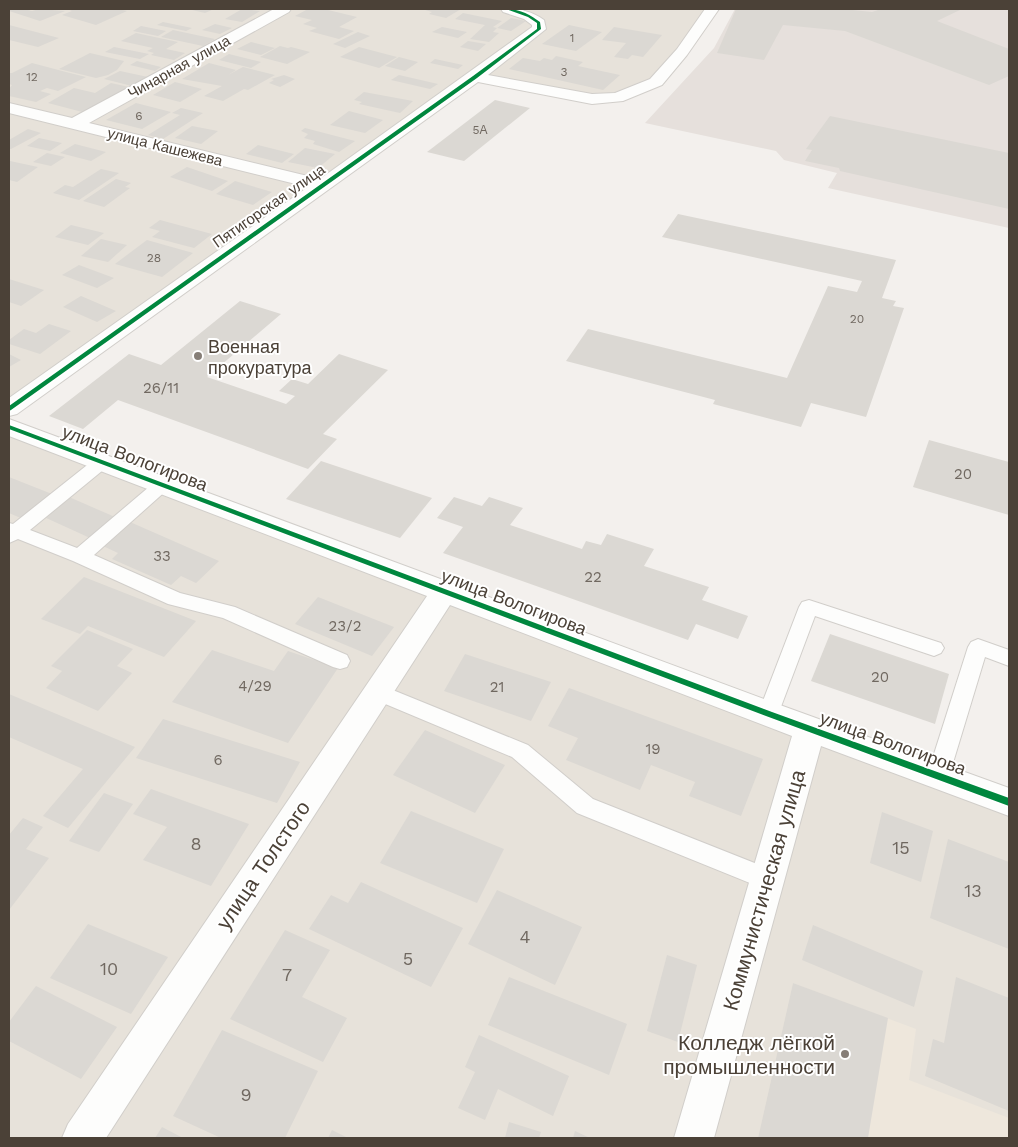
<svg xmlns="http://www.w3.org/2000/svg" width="1018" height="1147" font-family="'Work Sans',sans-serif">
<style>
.residential{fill:#e7e2da}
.industrial{fill:#e6e0dc}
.education{fill:#eee7dc}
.building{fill:#dbd8d3}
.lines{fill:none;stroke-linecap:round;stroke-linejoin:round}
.service-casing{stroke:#d1ceca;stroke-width:2}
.minor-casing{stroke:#d1ceca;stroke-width:2}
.service{fill:#fdfdfc;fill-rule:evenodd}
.minor{fill:#fdfdfc;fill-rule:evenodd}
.cycleway-casing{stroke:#fff;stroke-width:3}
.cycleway{fill:#00873e;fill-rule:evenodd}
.poi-dot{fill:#867e77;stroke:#fff;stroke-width:2}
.labels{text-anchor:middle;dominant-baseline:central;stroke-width:4;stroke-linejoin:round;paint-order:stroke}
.far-number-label{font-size:12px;fill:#706860}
.far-street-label{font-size:15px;fill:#4b4137;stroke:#fff}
.number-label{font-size:15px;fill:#706860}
.poi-label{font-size:18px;fill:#4b4137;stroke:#fff;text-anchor:start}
.street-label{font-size:18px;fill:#4b4137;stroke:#fff}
.near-number-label{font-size:18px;fill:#706860}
.near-street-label{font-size:21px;fill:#4b4137;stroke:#fff}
.near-poi-label{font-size:21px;fill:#4b4137;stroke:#fff;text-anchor:end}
</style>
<rect width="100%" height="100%" fill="#f3f0ed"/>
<g class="residential">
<path d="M9,9H712L682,52L637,91L592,99L475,77L9,409Z"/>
<path d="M9,427L769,714L1009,802V1138H9Z"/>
</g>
<path class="industrial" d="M735,9H1009V228L828,188L837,173L784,160L776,151L645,123L714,48Z"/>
<path class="education" d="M793,983L916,1029L909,1080L1009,1118V1138H758Z"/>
<g class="building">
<path d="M9,9H24L32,11L39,9L65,11L40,21L9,11Z"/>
<path d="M67,9H118L127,11L96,25L62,15L72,11Z"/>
<path d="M188,9H214L205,13Z"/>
<path d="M242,9L260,11L242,22L225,19Z"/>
<path d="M308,9H324L357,17L339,27L354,31L339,39L309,31L317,28L303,24L312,20L295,16Z"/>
<path d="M422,9H461L446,18L429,14L432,12Z"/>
<path d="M736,9H843L872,12L881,9H962L937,21L1009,49V76L989,85L845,31L783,25L764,60L717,53Z"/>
<path d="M463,13L502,21L493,27L497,28L511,18L526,21L511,31L497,28L493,32L499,33L489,42L470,39L485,25L455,19Z"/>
<path d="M163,22L192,28L186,31L157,25Z"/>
<path d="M215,24L232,28L220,34L202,30Z"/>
<path d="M9,25L59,38L38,47L9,40Z"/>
<path d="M569,25L602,32L576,51L542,44Z"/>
<path d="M141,26L166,31L158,36L133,31Z"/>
<path d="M442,27L467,32L458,38L432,32Z"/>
<path d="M614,27L662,35L643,57L632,55L628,59L614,57L626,43L602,40Z"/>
<path d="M173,30L215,39L203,46L161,37Z"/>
<path d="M358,32L370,36L345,48L333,44Z"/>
<path d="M136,33L178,42L166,49L185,53L174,60L151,55L154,53L147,51L153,48L121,41Z"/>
<path d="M468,41L486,44L478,51L460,47Z"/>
<path d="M251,42L275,48L261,55L237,49Z"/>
<path d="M280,46L288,48L291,47L310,52L287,64L260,57Z"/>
<path d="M114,47L149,54L140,59L105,52Z"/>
<path d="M359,47L397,57L379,68L340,57Z"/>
<path d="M90,53L124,61L117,70L108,75L96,78L59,69Z"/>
<path d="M229,54L261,62L251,68L219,60Z"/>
<path d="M556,56L583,62L578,66L620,75L603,90L509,69L523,58L540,61L544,58L552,60Z"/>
<path d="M399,57L418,62L405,71L385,66Z"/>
<path d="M435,59L463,65L458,69L430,63Z"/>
<path d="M137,61L161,67L155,71L130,65Z"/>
<path d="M32,63L66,72L86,77L58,91L47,88L40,91L51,94L36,102L9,96V89L12,85L9,84V73H12Z"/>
<path d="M209,63L236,70L228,75L243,67L275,75L248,90L244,89L223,101L204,96L222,86L182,79Z"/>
<path d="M120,71L148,77L132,86L104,79Z"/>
<path d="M284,75L295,79L280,87L269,83L274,80L271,79Z"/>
<path d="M399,75L438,84L430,89L391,80Z"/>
<path d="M175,82L202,89L180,102L153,95Z"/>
<path d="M111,83L129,87L86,113L48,103L74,88L95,93Z"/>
<path d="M364,92L413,101L400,113L359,104L362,102L354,100Z"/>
<path d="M495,100L530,108L464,161L427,152Z"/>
<path d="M136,103L171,112L142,129L106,120Z"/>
<path d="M181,108L203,113L163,139L148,135L180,115L172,113Z"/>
<path d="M349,111L383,120L365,133L330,125Z"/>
<path d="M830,116L1009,153V209L840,171L839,168L805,161L812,150L806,149Z"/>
<path d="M192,126L218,131L201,144L175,138Z"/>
<path d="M305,128L355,141L339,152L313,144L315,141L304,138L308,134L301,131Z"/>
<path d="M28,129L41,133L11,149H9V140Z"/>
<path d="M39,138L62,143L50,151L27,146Z"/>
<path d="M75,144L106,152L91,161L60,153Z"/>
<path d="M258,145L294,154L282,163L246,154Z"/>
<path d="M305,148L335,154L318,168L288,162Z"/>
<path d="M47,153L65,157L51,166L33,162Z"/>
<path d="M10,161L38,167L17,182L9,180Z"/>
<path d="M187,167L228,181L212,191L170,177Z"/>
<path d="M101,169L119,173L79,200L53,193L65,185L73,187Z"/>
<path d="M116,179L131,183L125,187L130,188L104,207L83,201Z"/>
<path d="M235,181L272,192L253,205L216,194Z"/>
<path d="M678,214L896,260L882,298L896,301L893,306L904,308L866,417L811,403L801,427L713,404L715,400L566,361L588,329L787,378L828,286L857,292L862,281L662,237Z"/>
<path d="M160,220L212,234L194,248L152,237L160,231L149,228Z"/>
<path d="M71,225L104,233L88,245L55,237Z"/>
<path d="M101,239L127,245L108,262L81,256Z"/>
<path d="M147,240L193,253L162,277L115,264Z"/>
<path d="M79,265L114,278L97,288L62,275Z"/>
<path d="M9,279L44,290L21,306L9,302Z"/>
<path d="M81,296L116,311L97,322L63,307Z"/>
<path d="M240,301L281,314L207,377L286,404L295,396L279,391L292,379L308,384L339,354L388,370L323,434L337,439L308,469L118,400L83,429L49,416L129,354L161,365Z"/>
<path d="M49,324L71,331L40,354L9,344V340L24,329L36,333Z"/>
<path d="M9,354L21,360L9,367Z"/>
<path d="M929,440L1009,462V515L913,487Z"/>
<path d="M321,461L432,498L400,538L286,499Z"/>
<path d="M9,477L52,494L23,519L9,513Z"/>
<path d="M69,497L115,517L90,538L44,517Z"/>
<path d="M454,497L482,506L489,497L523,508L510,525L582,549L586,541L601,545L607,534L654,549L644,566L709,587L702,600L748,616L738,639L696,624L688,640L443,553L463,527L437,518Z"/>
<path d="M130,522L219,561L196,583L181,576L171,585L112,559L118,553L103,546Z"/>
<path d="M84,577L196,621L164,657L88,626L80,634L41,619Z"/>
<path d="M318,597L394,627L372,656L295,624Z"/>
<path d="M87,630L133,649L117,666L132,673L98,711L46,688L62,671L51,666Z"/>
<path d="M830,634L949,674L935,724L811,681Z"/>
<path d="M212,650L274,671L288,651L338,668L288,743L172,702Z"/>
<path d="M465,654L551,682L531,721L444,691Z"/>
<path d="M569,688L763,759L741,816L689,796L695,782L651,765L640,790L566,760L578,738L548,726Z"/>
<path d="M9,694L135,747L68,828L43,816L83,769L9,737Z"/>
<path d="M163,719L300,762L277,803L136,758Z"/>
<path d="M425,730L505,765L475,813L393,775Z"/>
<path d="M151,789L249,824L211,886L143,860L167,827L133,814Z"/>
<path d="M104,793L133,804L99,852L69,841Z"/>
<path d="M411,811L504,849L477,903L380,863Z"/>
<path d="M882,812L933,831L921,882L870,863Z"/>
<path d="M23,818L43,827L26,849L49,858L9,910V835Z"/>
<path d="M948,839L1009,862V949L930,918Z"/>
<path d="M361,882L463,928L431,987L309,929L331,895L348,903Z"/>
<path d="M497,890L582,927L555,985L468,944Z"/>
<path d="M88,924L168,957L131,1014L50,978Z"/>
<path d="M813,925L923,971L914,1007L802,960Z"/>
<path d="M285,930L330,950L302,997L347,1018L323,1062L230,1019Z"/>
<path d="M667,955L697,965L678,1042L647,1031Z"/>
<path d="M509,977L627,1024L609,1075L488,1025Z"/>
<path d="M956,977L1009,998V1111L925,1076L933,1039L944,1043Z"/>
<path d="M793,983L888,1018L868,1138H758Z"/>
<path d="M36,986L117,1027L81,1079L9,1041V1022Z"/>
<path d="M222,1030L318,1071L285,1138H221L173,1116Z"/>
<path d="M479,1035L569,1076L553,1116L498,1089L485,1120L458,1108L475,1072L465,1067Z"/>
<path d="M509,1122L541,1132L539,1138H505Z"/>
<path d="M162,1127L183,1138H155Z"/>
<path d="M332,1130L348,1138H328Z"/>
<path d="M575,1131L590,1138H573Z"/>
</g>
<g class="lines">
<defs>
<g id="service">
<path d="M102,456L108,458L110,462L108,466L30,530L77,548L156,481L162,479L168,481L171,485L168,489L94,555L180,593L235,607L347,655L350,661L347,667L340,669L333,667L223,618L168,604L73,561L18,539L9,543V523L13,524L96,458Z"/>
<path d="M809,600L941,643L944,648L941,653L934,656L815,616L776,720L769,722L762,720L758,714L799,607L802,602Z"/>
<path d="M978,639L1009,650V666L985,657L949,776L946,783L938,785L930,783L927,776L968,647L971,642Z"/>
<path d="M378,684L528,745L593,799L775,871L779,879L775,887L767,890L577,813L512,757L371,698L368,692L371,686Z"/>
</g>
<g id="minor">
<path d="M274,9H291L289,12L89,123L320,179L532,27V25L524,19L503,12L501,9C518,9 530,10 544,20L546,29L488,75L592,94L615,93L650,79L677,49L705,9H719L687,55L662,85L623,101L592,104L478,82L17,414L9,416V398L308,187L9,113V103L72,118Z"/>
<path d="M9,419L780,705L1009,788V816L821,746L714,1138H674L792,736L450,605L106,1138H62L68,1124L427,596L9,436Z"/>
</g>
</defs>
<use href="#service" class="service-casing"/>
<use href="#minor" class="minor-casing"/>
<use href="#service" class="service"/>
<use href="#minor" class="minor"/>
<defs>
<g id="cycleway">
<path d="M506,9C518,8 531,15 540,22L541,29L477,78L11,410L9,411V406L473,76L537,29V23L528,17Z"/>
<path d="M9,425L772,712L1009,798V806L766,716L9,429Z"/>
</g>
</defs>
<use href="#cycleway" class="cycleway-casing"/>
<use href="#cycleway" class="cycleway"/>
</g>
<g class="poi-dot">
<circle cx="198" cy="356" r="5"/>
<circle cx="845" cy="1054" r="5"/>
</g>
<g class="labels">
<g class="far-number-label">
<text x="572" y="38">1</text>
<text x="564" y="72">3</text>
<text x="32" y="77">12</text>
<text x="139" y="116">6</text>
<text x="480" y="130">5А</text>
<text x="154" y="258">28</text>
<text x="857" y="319">20</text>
</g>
<g class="far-street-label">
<text transform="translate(179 67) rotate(-29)">Чинарная улица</text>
<text transform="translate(165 147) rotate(14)">улица Кашежева</text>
<text transform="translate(269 206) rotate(-35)">Пятигорская улица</text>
</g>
<g class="number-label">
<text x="161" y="388">26/11</text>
<text x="963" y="474">20</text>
<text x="162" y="556">33</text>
<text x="593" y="577">22</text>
<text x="345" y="626">23/2</text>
<text x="880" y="677">20</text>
<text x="255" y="686">4/29</text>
<text x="497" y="687">21</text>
<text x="653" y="749">19</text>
<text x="218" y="760">6</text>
</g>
<g class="poi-label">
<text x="208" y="346">Военная<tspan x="208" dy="21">прокуратура</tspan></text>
</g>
<g class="street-label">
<text transform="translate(135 458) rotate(21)">улица Вологирова</text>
<text transform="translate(514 602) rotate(21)">улица Вологирова</text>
<text transform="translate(893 743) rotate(20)">улица Вологирова</text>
</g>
<g class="near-number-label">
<text x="196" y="843">8</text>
<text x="901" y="847">15</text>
<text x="973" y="890">13</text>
<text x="525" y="936">4</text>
<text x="408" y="958">5</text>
<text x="109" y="968">10</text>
<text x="287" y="974">7</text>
<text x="246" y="1094">9</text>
</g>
<g class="near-street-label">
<text transform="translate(263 865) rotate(-56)">улица Толстого</text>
<text transform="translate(764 890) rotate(-74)">Коммунистическая улица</text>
</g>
<g class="near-poi-label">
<text x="835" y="1042">Колледж лёгкой<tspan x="835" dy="24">промышленности</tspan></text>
</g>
</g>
<rect width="1018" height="1147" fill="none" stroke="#4b4137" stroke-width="20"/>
</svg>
